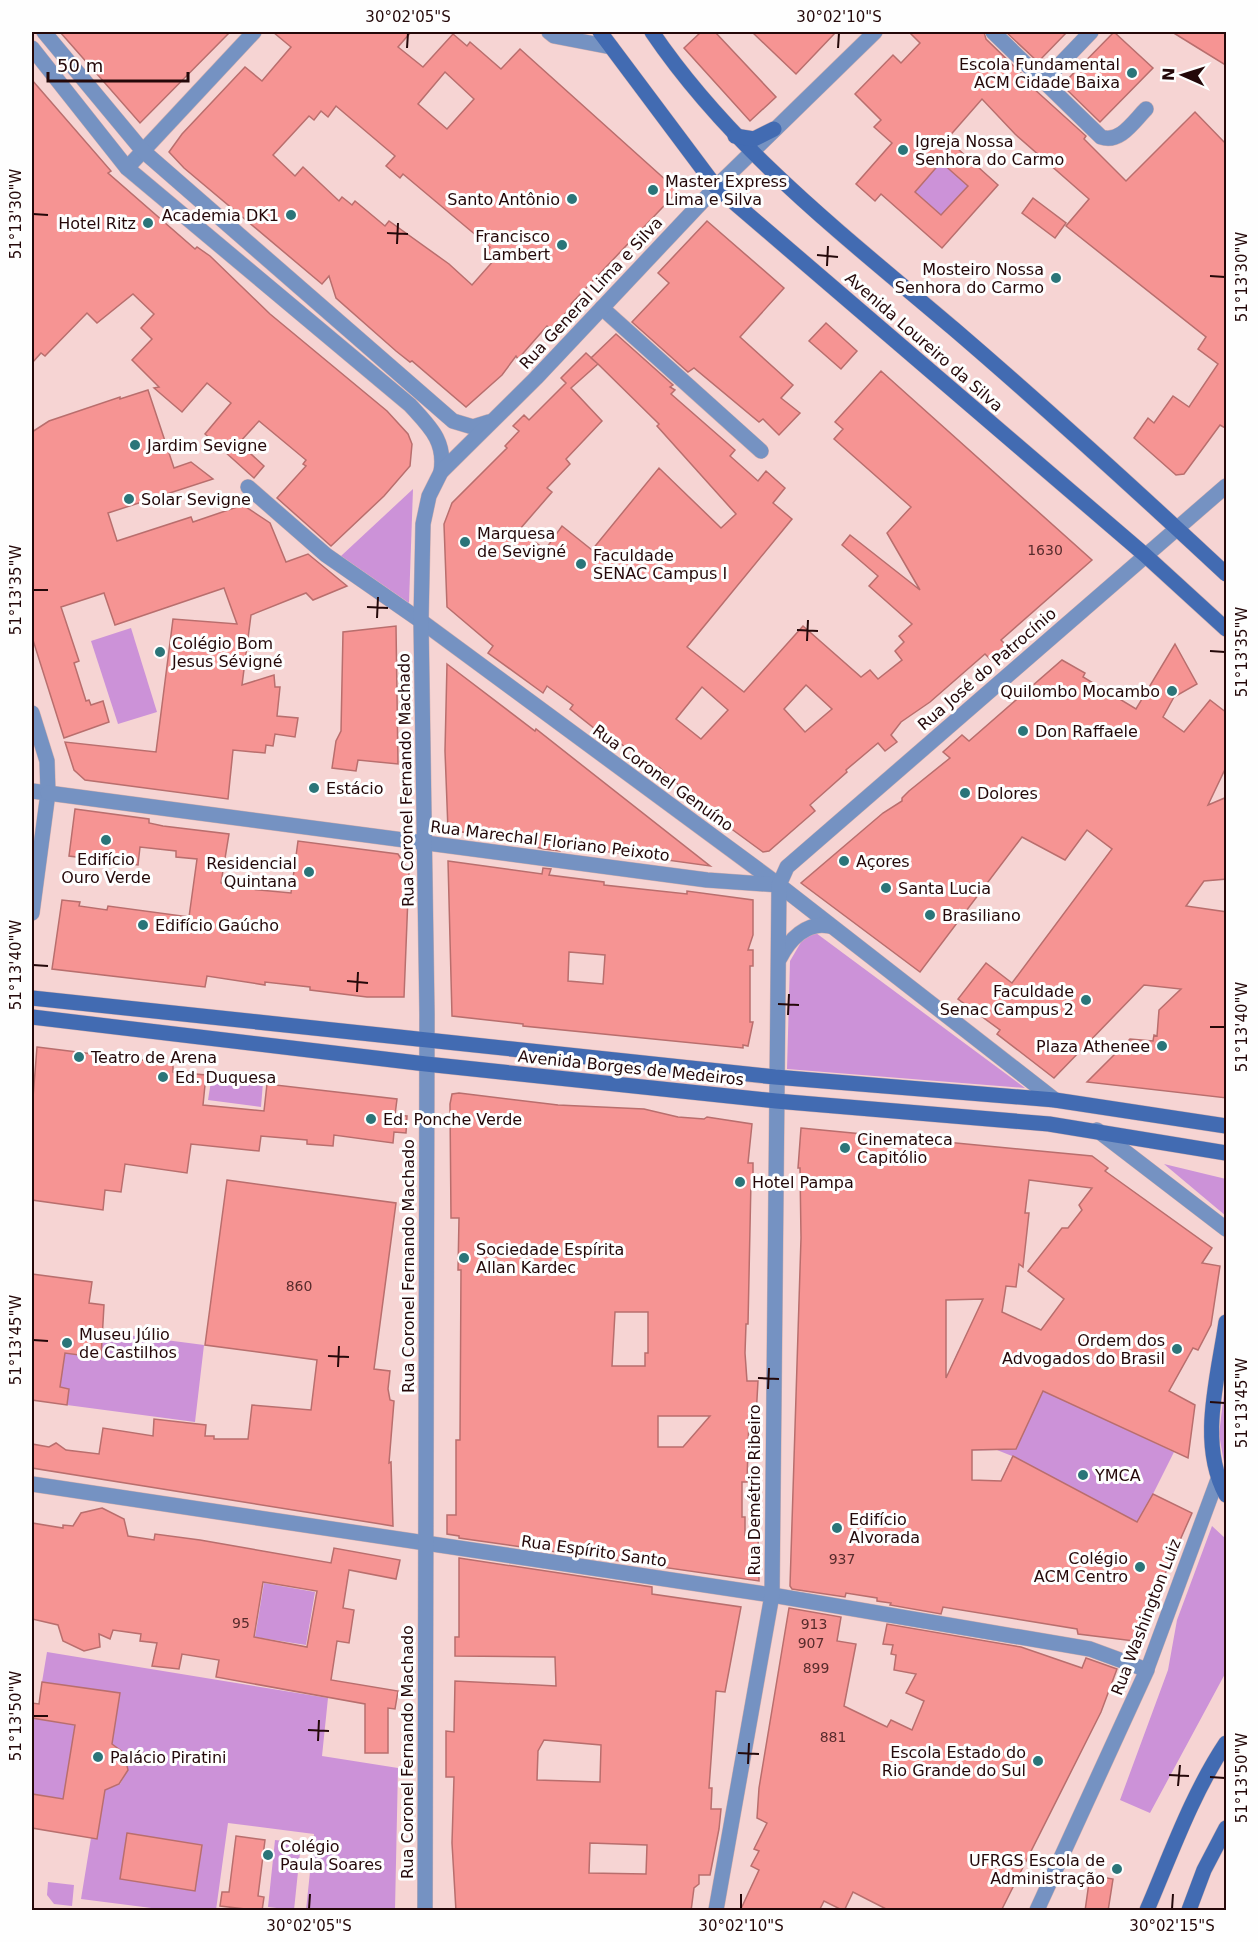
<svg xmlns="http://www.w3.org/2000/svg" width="1258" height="1942" font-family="'DejaVu Sans',sans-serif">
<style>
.green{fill:#cc92d8}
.building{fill:#f69493;stroke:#b96e6d;stroke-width:1.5;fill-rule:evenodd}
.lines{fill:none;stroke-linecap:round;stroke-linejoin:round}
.pedestrian-casing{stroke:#d0afaf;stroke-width:15}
.minor-casing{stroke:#d0afaf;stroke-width:16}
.tertiary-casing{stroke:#d0afaf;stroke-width:16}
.secondary-casing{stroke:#d0afaf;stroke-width:16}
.pedestrian{stroke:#7592c2;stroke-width:14}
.minor{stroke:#7592c2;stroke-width:15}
.tertiary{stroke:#7592c2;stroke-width:15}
.secondary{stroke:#426bb2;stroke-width:15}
.ticks{fill:none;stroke:#240809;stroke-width:2}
.poi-dot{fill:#2b7579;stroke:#fefefe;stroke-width:2}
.labels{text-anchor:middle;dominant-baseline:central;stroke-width:6;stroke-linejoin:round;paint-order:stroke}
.number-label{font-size:14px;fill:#582b2c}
.poi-label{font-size:16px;fill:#240809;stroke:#fefefe;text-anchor:start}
.street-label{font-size:16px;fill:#240809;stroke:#fefefe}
.neatline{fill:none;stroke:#240809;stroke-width:2}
.ticks-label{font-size:15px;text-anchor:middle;fill:#240809}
</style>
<rect width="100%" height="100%" fill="#f6d4d3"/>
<g class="green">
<path d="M941,162L968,186L941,215L915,192Z"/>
<path d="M413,489L409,603L341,556Z"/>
<path d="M131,628L157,712L118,724L91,641Z"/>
<path d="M816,933L1025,1088L787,1069L790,961L804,937Z"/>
<path d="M212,1075L263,1082L261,1107L208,1100Z"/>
<path d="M1164,1164L1226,1179V1216Z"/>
<path d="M104,1332L204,1345L195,1422L67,1405L69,1389L43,1385L45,1368L62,1370L65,1353L100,1358Z"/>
<path d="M958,1351L1174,1452L1153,1494L1192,1513L1151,1608L1155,1611L1146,1633L983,1522L1012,1456L997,1450L938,1451L935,1404Z"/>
<path d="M1226,1377V1474L1219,1434Z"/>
<path d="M1212,1526L1226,1539V1672L1150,1813L1120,1800L1168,1670L1177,1620Z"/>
<path d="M264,1583L315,1592L306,1645L255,1637Z"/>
<path d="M47,1652L328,1698L322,1756L398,1768L395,1910H306L314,1834L228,1823L216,1910H167L81,1899L91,1838L97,1839L105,1786L120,1784L128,1770L124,1753L111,1748L120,1694L42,1682Z"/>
<path d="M32,1718L75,1725L63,1799L32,1794Z"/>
<path d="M275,1840L301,1843L294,1910L268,1907Z"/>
<path d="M48,1882L74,1885L72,1906L54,1904L47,1895Z"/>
</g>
<g class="building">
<path d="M60,32H230L140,123Z"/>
<path d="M273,32H411L398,47L423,67L453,34L467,46L470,42L501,69L520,49L678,191L571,304L572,306L551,329L547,326L518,359L516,356L502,375L466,407L412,361L410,362L396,351L336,298L329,276L322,284L184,168L169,152L182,134L245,67L262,81L291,47ZM445,72L474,99L447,129L418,104ZM336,106L395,156L386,166L400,178L403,174L490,247L487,250L495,259L472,285L449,264L389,221L385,226L355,201L352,205L342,197L339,201L303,167L295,176L273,155L309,116L314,120L321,111L328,117Z"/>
<path d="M701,32H715L776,97L750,121L684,48Z"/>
<path d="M752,32H836L796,74Z"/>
<path d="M909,32H984L986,39L1024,76L1022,78L1086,136L1084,139L1126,181L1195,112L1227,145V429L1220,425L1184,474L1176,475L1134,438L1148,418L1154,423L1173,396L1189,407L1218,364L1198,349L1206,337L1066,226L1089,199L1015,134L982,99L947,139L998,185L942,248L881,194L875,201L856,184L892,143L874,127L881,120L855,94L893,55L901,63L920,43ZM941,162L968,186L941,215L915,192Z"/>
<path d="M1006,32H1067L1038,62Z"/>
<path d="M1114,32L1153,68L1100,122L1062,85Z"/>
<path d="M1172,32H1227V66L1198,48Z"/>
<path d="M32,80L111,171L108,173L195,249L197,247L210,256L270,314L387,411L408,434L412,444L410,466L384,496L331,546L277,498L306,466L303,464L306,460L259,421L239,443L264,466L254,478L205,434L231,403L207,383L182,412L154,388L159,387L132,360L152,339L141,328L154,314L133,294L97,323L87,313L45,356L41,353L32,363Z"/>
<path d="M1033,198L1066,223L1055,238L1022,213Z"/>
<path d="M707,221L784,288L740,337L793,385L781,398L800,413L779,435L763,419L759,422L694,368L688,372L632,322L669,283L658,273Z"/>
<path d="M826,323L857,351L841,369L809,341Z"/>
<path d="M616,334L673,385L670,387L675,390L671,394L735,450L730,456L758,481L766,471L785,488L773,503L792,519L687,647L744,692L803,626L861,677L870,670L878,679L902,660L895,651L904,642L899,636L912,624L869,586L878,576L842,545L850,535L920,590L887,533L911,507L834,439L843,429L835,422L881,371L1092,560L1001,640L1007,646L991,660L985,654L930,702L901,722L891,735L897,742L885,751L878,743L846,770L847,772L810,805L815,811L769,851L763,852L722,822L701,801L693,798L659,767L656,771L612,737L609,740L570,709L573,705L547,686L543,693L488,653L493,646L447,607L444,524L452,503L507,448L505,446L519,431L513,426L524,415L529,420L566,383L561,378L586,353L598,364L591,358ZM598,364L659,424L657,426L736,514L721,528L659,468L592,550L562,526L545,550L520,529L552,492L547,488L570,464L566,459L602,421L571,388ZM806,685L832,709L805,732L784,709ZM702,687L728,710L701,739L676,719Z"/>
<path d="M148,390L174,468L191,462L213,479L108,513L117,541L191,517L193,522L243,505L270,523L286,562L308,554L347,586L313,600L306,593L251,615L242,685L274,675L275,687H280L277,716L298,718L295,737L275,734L273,746L266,745L265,753L233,750L228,799L85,780L74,770L65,742L156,752L173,619L237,624L224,588L115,625L104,593L61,607L79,661L74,663L86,701L89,700L91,705L103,701L109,722L64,738L32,637V432L49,421L120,397V399Z"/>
<path d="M396,626L398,764L358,760L356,771L332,768L336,741L341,731L343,632Z"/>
<path d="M1175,644L1197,684L1174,697L1163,717L1184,732L1210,700L1227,713V765L1208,805L1227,797V879L1204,881L1186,906L1227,912V1098L1087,1082L1130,1039L1153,1041L1154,1035L1157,1036L1159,1010L1181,989L1144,985L1054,1078L997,1034L1000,1030L958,999L986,963L1012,983L1112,849L1087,830L1065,860L1022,837L920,972L801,883L883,813L902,801V798L909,791L950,758L943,752L962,735L969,741L1062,660L1085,673L1083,677L1136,709Z"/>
<path d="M447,664L535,731L536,729L710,866L566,846L560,851L544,849L514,842V839L448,830L445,751Z"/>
<path d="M75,809L149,819V823L163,826L229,834L221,883L230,885L229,887L291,893L298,841L398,854L409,871L404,997H367L310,990V987L265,982V985L207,976L205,987L52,969L62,900L80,902L79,906L107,910L108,906L189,917L197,859L176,857V851L140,847L138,865L69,856Z"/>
<path d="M448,861L542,874L543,868L551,869L549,875L604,882V885L687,894V891L753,900V935L748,950H753V966H750V1022H753L748,1046L743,1045V1048L523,1026V1024L452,1016ZM569,952L605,955L603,984L568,981Z"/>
<path d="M37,1047L173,1064V1072L206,1075L203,1105L264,1111L267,1084L397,1099L395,1115L407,1116L406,1133L394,1132L393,1143L334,1135L333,1146L307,1144V1140L261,1136L259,1151L191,1144L187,1173L125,1164L121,1192L105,1190L103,1210L32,1200V1110Z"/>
<path d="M459,1093L558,1105L644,1109L678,1117L704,1119L707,1117L752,1124L748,1163H753V1180H751L748,1324H746L745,1353L747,1381H758L756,1417H749L747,1482H742V1517H745V1535H758L759,1581L459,1538V1536L447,1534V1515H456V1440H460L461,1270H458L459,1218H451L450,1104L452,1094ZM615,1312H648V1353H645V1366H612ZM658,1416H710L683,1447H658Z"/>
<path d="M801,1128L1092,1156L1108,1168L1105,1171L1212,1248L1202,1263L1220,1266L1211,1325L1198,1350L1193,1348L1169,1391L1195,1405L1188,1458L1043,1391L1016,1449L972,1450V1480L1001,1481L1013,1456L1137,1522L1153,1494L1192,1513L1150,1608L1155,1611L1146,1633L1138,1631L1134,1641L1078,1634L1077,1629L943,1607L941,1614L890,1605L891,1603L877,1601V1598L846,1593L845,1597L792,1589L790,1586L801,1238L800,1168H798ZM1029,1180L1092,1188L1079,1205L1082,1210L1068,1228H1062L1028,1271L1064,1299L1041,1330L1002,1312L1006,1286L1016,1287L1019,1264L1023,1267L1029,1213H1025ZM983,1299L946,1378V1300Z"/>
<path d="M227,1180L396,1203L374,1369L390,1371L388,1389L390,1400L394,1401L389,1463L391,1462L393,1526L32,1468V1444L49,1447L56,1443L66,1450L99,1454L103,1428L153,1436L154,1419L206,1425L205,1436H214V1439H248L252,1405L311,1410L317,1360L205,1345Z"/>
<path d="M32,1274L92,1282L89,1303L104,1305L101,1358L65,1353L60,1387L69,1389L67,1405L32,1400Z"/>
<path d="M102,1508L124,1519L128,1536L154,1540L155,1534L200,1540L331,1563L334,1548L400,1560L396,1579L349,1570L343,1608L354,1610L349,1643L337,1641L331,1680L398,1691L395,1709L388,1708V1753H365V1704L216,1677L219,1660L182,1654L179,1669L152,1666L157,1643L140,1641L141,1634L113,1630L110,1639L99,1634L100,1647L84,1651L63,1641L58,1625L32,1619V1523L63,1528V1525L73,1526L81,1513ZM263,1582L317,1591L307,1647L254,1637Z"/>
<path d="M459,1558L652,1587V1594L741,1607L725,1692L716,1691L709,1788H712L711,1809H721L719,1829L710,1875H699V1884L694,1888L691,1911H456L452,1843L454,1777H446V1731L454,1732L455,1681L556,1686L555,1657L455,1656V1637H459ZM544,1740L601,1745L600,1782L537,1780L538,1751ZM590,1843L647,1845L646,1874L589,1873Z"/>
<path d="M789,1608L841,1617L837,1641L856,1644L844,1706L887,1727L891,1720L912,1730L924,1701L906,1693L916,1674L894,1670L896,1655L891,1654L893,1645L883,1644L887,1624L1021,1647L1082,1668L1086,1658L1117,1669L1101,1712L1001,1911H890L853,1892L844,1911L824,1901L819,1911H740L759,1870L751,1866L759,1851L754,1849L767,1823L757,1818L759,1788Z"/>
<path d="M42,1682L120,1693L112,1744L124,1753L128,1770L119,1784L105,1790L97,1839L32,1828V1794L63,1799L75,1725L32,1718V1703L39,1704Z"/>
<path d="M127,1833L202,1845L195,1891L120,1879Z"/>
<path d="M236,1836L265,1840L258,1896L264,1897L262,1911L220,1906L222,1892H229Z"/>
<path d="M1090,1875L1113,1879L1108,1911H1085Z"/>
</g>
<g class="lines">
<defs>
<path id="pedestrian" d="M1147,1670L1218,1478"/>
<g id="minor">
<path d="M549,32L554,36L611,47"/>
<path d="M993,32L1101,137C1120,144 1134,121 1146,109"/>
<path d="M1044,81L1091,32"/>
<path d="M127,168L254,32"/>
<path d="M602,308L761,451"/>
<path d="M248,487L326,555L421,621L779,885L1055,1100"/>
<path d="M32,791L48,793"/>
<path d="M780,958C789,940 807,921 829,926"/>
<path d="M1097,1130L1226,1229"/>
<path d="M32,1484L772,1595L1090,1649L1147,1670L1037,1910"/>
</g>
<g id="tertiary">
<path d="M44,32L142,150L453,421L473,427L489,422"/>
<path d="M32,48L127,168L410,405C430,427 446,441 441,472"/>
<path d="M32,713L47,761L48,793L32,913"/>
<path d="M48,793L707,880L779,885"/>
<path d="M425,1910L427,1014L421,621L423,524L429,496L441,472L536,378L716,187L875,32"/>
<path d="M716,1910L772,1595L779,885L787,867L1226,486"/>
</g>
<g id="secondary">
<path d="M600,32L716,187L1145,555L1226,629"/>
<path d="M652,32C732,150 846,237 954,329C1046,408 1137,491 1226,574"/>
<path d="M735,136L754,139L774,129"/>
<path d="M32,998L775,1077L1055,1100L1226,1126"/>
<path d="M32,1017L426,1064L776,1101L1049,1124L1226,1153"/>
<path d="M1226,1322C1218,1378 1198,1443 1226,1495"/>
<path d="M1147,1910C1171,1854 1192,1794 1226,1743"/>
<path d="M1189,1910L1204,1870L1226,1828"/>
</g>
</defs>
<use href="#pedestrian" class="pedestrian-casing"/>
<use href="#minor" class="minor-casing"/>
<use href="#tertiary" class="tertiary-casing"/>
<use href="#secondary" class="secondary-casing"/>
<use href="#pedestrian" class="pedestrian"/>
<use href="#minor" class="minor"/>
<use href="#tertiary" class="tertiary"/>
<use href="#secondary" class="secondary"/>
</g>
<path class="ticks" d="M407,48L408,33M838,48L839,33M33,214L48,215M387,233L408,234M397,244L398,223M817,255L838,257M827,266L828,246M1210,276L1225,277M33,590H48M367,607L388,608M377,618L378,597M797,630L818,631M807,641L808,620M1210,651L1225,652M33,965L48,966M347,981L368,983M357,992L358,972M778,1004L799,1005M788,1015L789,994M1210,1027H1225M33,1340L48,1341M328,1356L349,1357M338,1367L339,1346M758,1378L779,1379M768,1389L769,1368M1210,1402L1225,1403M33,1716H48M308,1730L329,1731M318,1741L319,1720M738,1753L759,1754M748,1764L749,1743M1169,1775L1189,1776M1210,1777L1225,1778M1178,1786L1180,1765M309,1909L310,1894M741,1909V1894M1172,1909L1173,1894"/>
<g class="poi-dot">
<circle cx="1132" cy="73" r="6"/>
<circle cx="903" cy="150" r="6"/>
<circle cx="653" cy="190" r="6"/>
<circle cx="572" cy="199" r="6"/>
<circle cx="291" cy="215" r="6"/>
<circle cx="148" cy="223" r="6"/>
<circle cx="562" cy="245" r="6"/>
<circle cx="1056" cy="278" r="6"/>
<circle cx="135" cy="445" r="6"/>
<circle cx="129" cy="499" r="6"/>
<circle cx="465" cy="542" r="6"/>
<circle cx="581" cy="564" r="6"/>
<circle cx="160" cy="652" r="6"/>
<circle cx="1172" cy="691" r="6"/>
<circle cx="1023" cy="731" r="6"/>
<circle cx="314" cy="788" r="6"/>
<circle cx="965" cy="793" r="6"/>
<circle cx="106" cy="840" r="6"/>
<circle cx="844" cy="861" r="6"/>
<circle cx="309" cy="872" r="6"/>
<circle cx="886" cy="888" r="6"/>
<circle cx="930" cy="915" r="6"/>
<circle cx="143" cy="925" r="6"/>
<circle cx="1086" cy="1000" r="6"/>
<circle cx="1162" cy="1046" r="6"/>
<circle cx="79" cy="1057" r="6"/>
<circle cx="163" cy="1077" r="6"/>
<circle cx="371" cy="1119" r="6"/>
<circle cx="845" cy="1148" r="6"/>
<circle cx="740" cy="1182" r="6"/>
<circle cx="464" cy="1258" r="6"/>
<circle cx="67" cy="1343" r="6"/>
<circle cx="1177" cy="1349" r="6"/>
<circle cx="1083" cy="1475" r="6"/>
<circle cx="837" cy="1528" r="6"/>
<circle cx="1140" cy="1567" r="6"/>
<circle cx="98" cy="1757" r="6"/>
<circle cx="1038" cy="1761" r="6"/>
<circle cx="268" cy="1855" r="6"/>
<circle cx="1117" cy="1869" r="6"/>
</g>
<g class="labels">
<g class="number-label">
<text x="1045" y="550">1630</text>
<text x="299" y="1286">860</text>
<text x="842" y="1559">937</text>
<text x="241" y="1623">95</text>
<text x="814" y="1624">913</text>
<text x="811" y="1643">907</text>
<text x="816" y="1668">899</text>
<text x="833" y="1737">881</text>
</g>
<g class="poi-label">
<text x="1120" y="64" text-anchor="end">Escola Fundamental<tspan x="1120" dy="18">ACM Cidade Baixa</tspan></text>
<text x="915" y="141">Igreja Nossa<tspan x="915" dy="18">Senhora do Carmo</tspan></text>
<text x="665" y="181">Master Express<tspan x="665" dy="18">Lima e Silva</tspan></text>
<text x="560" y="199" text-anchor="end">Santo Antônio</text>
<text x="279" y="215" text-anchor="end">Academia DK1</text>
<text x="136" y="223" text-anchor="end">Hotel Ritz</text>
<text x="550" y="236" text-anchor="end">Francisco<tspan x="550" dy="18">Lambert</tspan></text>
<text x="1044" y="269" text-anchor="end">Mosteiro Nossa<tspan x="1044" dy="18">Senhora do Carmo</tspan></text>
<text x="147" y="445">Jardim Sevigne</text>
<text x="141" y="499">Solar Sevigne</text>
<text x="477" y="533">Marquesa<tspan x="477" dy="18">de Sevigné</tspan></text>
<text x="593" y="555">Faculdade<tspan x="593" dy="18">SENAC Campus I</tspan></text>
<text x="172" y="643">Colégio Bom<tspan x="172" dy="18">Jesus Sévigné</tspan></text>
<text x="1160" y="691" text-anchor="end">Quilombo Mocambo</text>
<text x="1035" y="731">Don Raffaele</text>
<text x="326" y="788">Estácio</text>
<text x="977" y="793">Dolores</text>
<text x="106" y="859" text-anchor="middle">Edifício<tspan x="106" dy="18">Ouro Verde</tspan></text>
<text x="856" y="861">Açores</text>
<text x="297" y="863" text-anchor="end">Residencial<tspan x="297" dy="18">Quintana</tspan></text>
<text x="898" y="888">Santa Lucia</text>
<text x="942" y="915">Brasiliano</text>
<text x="155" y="925">Edifício Gaúcho</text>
<text x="1074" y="991" text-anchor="end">Faculdade<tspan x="1074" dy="18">Senac Campus 2</tspan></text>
<text x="1150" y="1046" text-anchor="end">Plaza Athenee</text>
<text x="91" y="1057">Teatro de Arena</text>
<text x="175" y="1077">Ed. Duquesa</text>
<text x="383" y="1119">Ed. Ponche Verde</text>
<text x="857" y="1139">Cinemateca<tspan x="857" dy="18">Capitólio</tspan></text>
<text x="752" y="1182">Hotel Pampa</text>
<text x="476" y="1249">Sociedade Espírita<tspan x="476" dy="18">Allan Kardec</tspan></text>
<text x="79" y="1334">Museu Júlio<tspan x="79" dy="18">de Castilhos</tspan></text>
<text x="1165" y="1340" text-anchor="end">Ordem dos<tspan x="1165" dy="18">Advogados do Brasil</tspan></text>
<text x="1095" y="1475">YMCA</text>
<text x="849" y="1519">Edifício<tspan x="849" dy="18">Alvorada</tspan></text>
<text x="1128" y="1558" text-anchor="end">Colégio<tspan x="1128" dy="18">ACM Centro</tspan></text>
<text x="1026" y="1752" text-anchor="end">Escola Estado do<tspan x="1026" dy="18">Rio Grande do Sul</tspan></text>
<text x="110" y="1757">Palácio Piratini</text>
<text x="280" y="1846">Colégio<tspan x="280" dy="18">Paula Soares</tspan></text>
<text x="1105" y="1860" text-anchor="end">UFRGS Escola de<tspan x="1105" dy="18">Administração</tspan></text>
</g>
<g class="street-label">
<text transform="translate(591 293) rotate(-47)">Rua General Lima e Silva</text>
<text transform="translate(924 342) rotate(41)">Avenida Loureiro da Silva</text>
<text transform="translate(987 669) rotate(-41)">Rua José do Patrocínio</text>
<text transform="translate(663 778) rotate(36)">Rua Coronel Genuíno</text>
<text transform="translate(406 780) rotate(-91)">Rua Coronel Fernando Machado</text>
<text transform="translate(550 841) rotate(7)">Rua Marechal Floriano Peixoto</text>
<text transform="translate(631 1068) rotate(6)">Avenida Borges de Medeiros</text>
<text transform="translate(408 1266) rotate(-90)">Rua Coronel Fernando Machado</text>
<text transform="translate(754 1490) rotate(-90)">Rua Demétrio Ribeiro</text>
<text transform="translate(594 1551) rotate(8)">Rua Espírito Santo</text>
<text transform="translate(1146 1617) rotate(-69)">Rua Washington Luiz</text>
<text transform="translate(407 1752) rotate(-90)">Rua Coronel Fernando Machado</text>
</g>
</g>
<rect width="1258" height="1942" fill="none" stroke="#fefefe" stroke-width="66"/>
<g transform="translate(1183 75) rotate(273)" stroke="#fefefe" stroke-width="4.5" paint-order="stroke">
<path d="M0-4.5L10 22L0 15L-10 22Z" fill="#240809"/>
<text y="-9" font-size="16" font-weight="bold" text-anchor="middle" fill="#240809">N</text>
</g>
<path d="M48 72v9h140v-9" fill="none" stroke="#240809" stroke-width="3"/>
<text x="57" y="72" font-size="18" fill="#240809" stroke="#fefefe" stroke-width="4.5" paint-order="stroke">50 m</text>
<rect x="33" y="33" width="1192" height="1876" class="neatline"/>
<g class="ticks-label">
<text x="408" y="22">30°02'05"S</text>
<text x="839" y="22">30°02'10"S</text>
<text transform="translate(16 214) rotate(-90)" y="5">51°13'30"W</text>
<text transform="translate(1242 277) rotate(-90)" y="5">51°13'30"W</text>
<text transform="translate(16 590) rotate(-90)" y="5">51°13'35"W</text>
<text transform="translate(1242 652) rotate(-90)" y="5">51°13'35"W</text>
<text transform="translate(16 965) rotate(-90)" y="5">51°13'40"W</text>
<text transform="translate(1242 1027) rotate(-90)" y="5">51°13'40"W</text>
<text transform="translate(16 1340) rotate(-90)" y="5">51°13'45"W</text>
<text transform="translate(1242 1403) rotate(-90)" y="5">51°13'45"W</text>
<text transform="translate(16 1716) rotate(-90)" y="5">51°13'50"W</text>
<text transform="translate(1242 1778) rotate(-90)" y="5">51°13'50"W</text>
<text x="309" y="1931">30°02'05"S</text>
<text x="741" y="1931">30°02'10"S</text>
<text x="1172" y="1931">30°02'15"S</text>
</g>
</svg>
